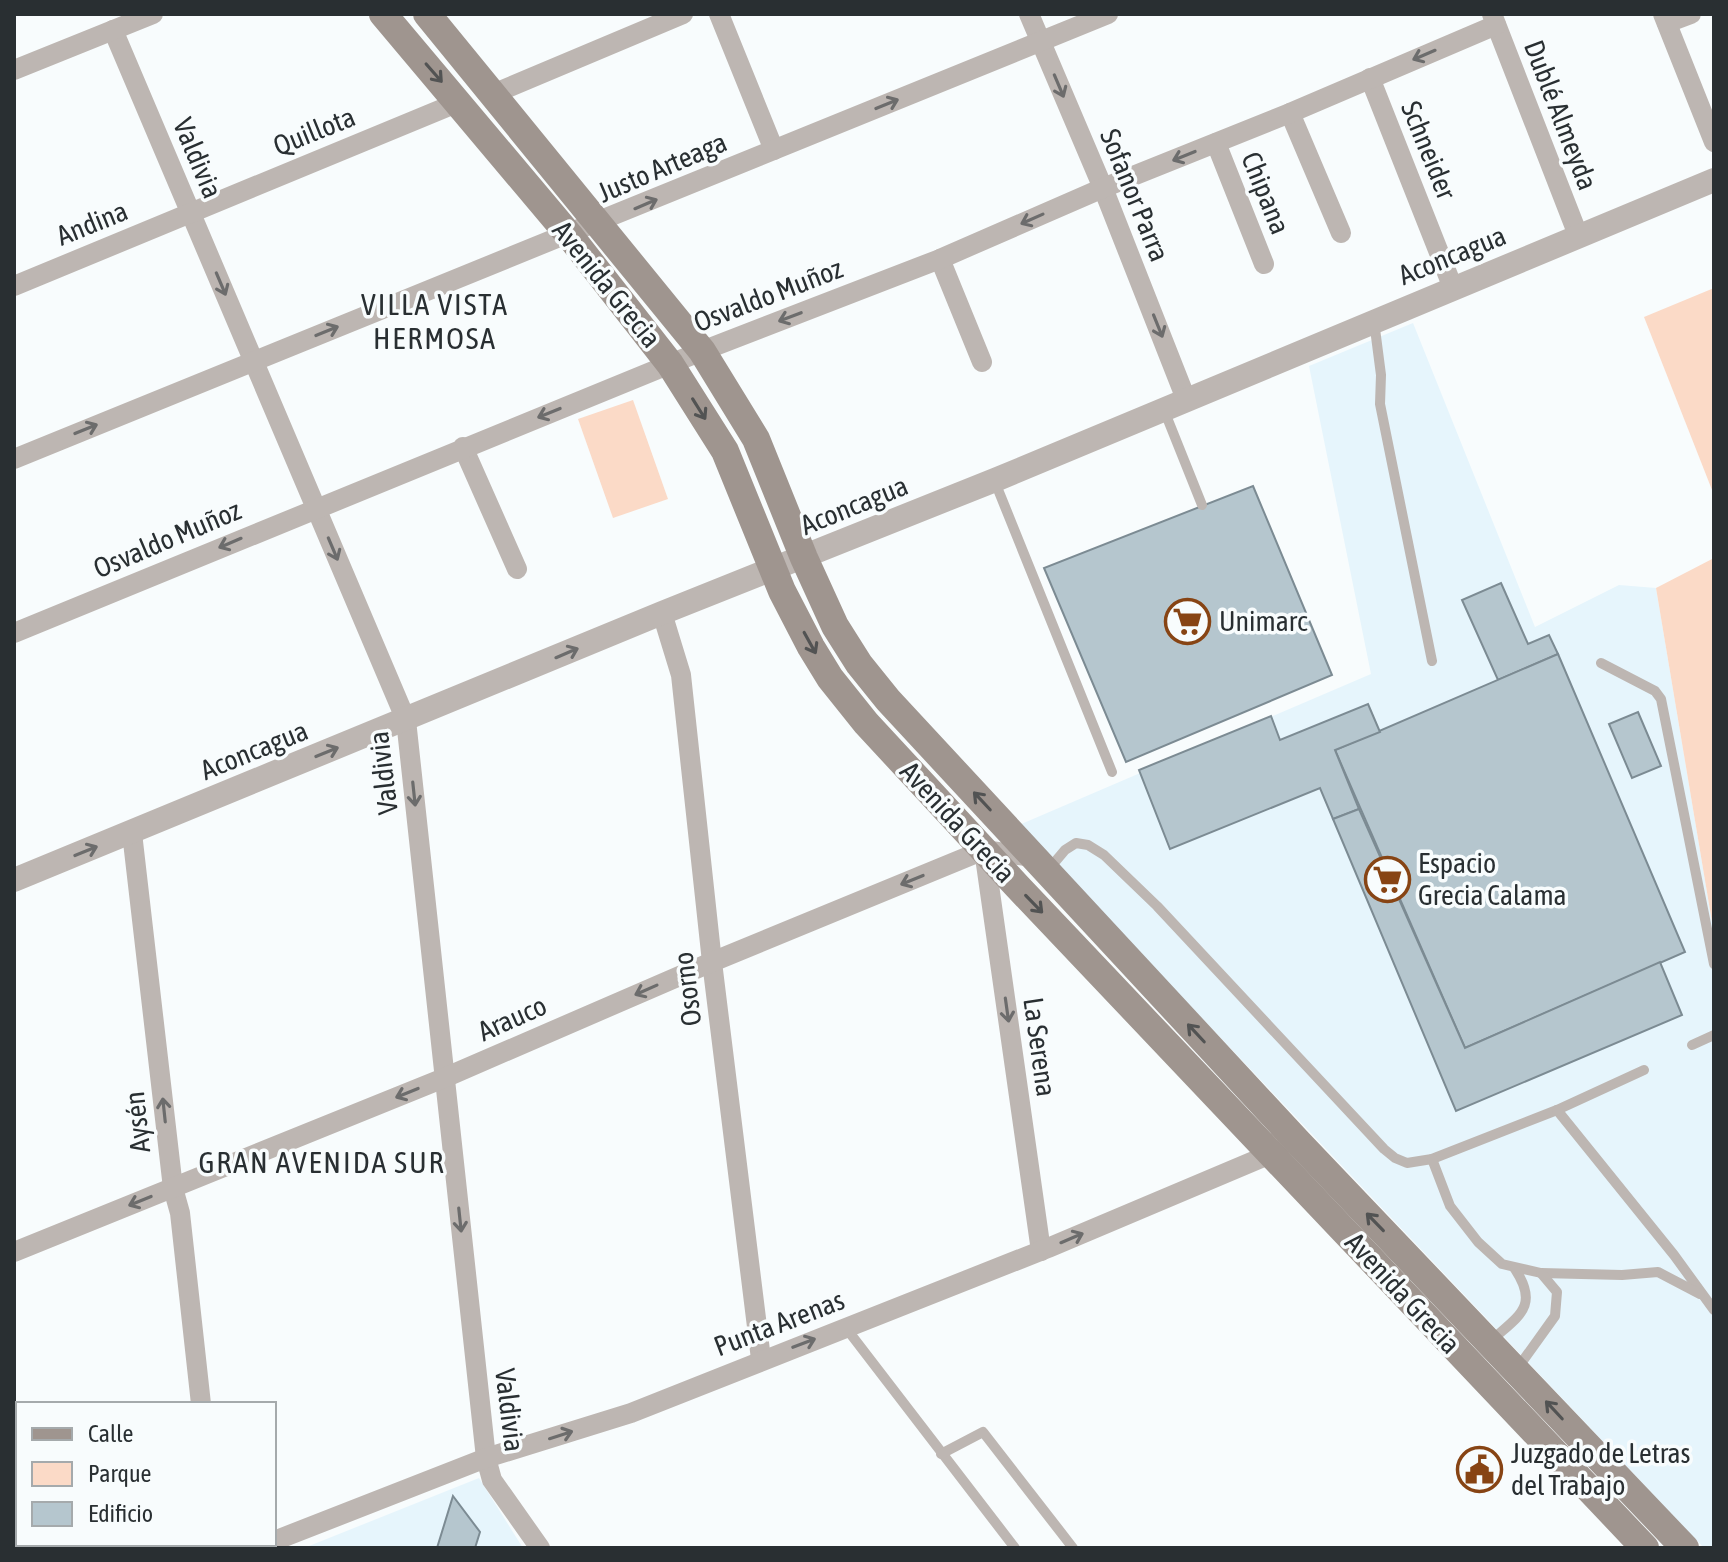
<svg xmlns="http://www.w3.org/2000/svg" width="1728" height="1562" font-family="'Asap Condensed',sans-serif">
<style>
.built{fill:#e6f5fc}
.green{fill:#fbdac7}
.building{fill:#b5c6ce;stroke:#7c8b93;stroke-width:2}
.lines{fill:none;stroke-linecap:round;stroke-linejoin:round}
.service{stroke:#bdb6b2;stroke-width:10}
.minor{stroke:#bdb6b2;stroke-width:20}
.tertiary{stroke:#bdb6b2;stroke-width:24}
.secondary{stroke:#9f958f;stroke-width:28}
.oneway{stroke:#6c6c6c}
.oneway2{stroke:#525353}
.labels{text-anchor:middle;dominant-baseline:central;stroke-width:7;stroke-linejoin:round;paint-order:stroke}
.street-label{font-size:28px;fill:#292f32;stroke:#f8fcfd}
.poi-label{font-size:28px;fill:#292f32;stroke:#f8fcfd;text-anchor:start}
.neighbourhood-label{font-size:30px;letter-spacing:2px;fill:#292f32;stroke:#f8fcfd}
</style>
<rect width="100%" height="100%" fill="#f8fcfd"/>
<g class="built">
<path d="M1413,323L1535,627L1619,585L1656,588L1714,934V1548H1704L1019,825L1371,674L1309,366Z"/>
<path d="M479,1478L523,1548H304Z"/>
</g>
<g class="green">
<path d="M1714,288V495L1644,317Z"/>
<path d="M633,400L668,499L613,518L578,419Z"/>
<path d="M1714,558V934L1656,588Z"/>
</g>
<g class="building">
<path d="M1253,486L1332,675L1126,762L1044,568Z"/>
<path d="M1501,583L1528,644L1549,635L1558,654L1498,680L1462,600Z"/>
<path d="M1558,654L1685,952L1465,1048L1335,750Z"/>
<path d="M1368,704L1380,732L1335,750L1359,809L1333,819L1320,788L1170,849L1139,770L1271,716L1280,740Z"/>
<path d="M1638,712L1661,766L1632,778L1609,724Z"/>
<path d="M1359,809L1465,1048L1660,962L1682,1015L1456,1111L1333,819Z"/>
<path d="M453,1496L480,1532L475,1548H437Z"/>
</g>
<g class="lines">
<g class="service">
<path d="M1374,321L1381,375L1380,404L1432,661"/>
<path d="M1164,410L1202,505"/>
<path d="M995,482L1112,772"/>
<path d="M1601,663L1655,691L1661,699L1714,964"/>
<path d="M1049,869L1065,850L1076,843L1088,845L1104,855L1157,906L1384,1149L1395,1158L1407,1163L1432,1159L1557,1110L1644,1070"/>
<path d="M1692,1045L1714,1035"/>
<path d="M1557,1110L1674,1255L1714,1310"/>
<path d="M1432,1159L1450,1206L1478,1242L1502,1264L1541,1273L1622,1275L1658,1272L1700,1294"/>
<path d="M846,1328L1015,1548"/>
<path d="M1491,1341C1518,1316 1540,1307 1515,1269"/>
<path d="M1517,1369L1555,1316L1557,1292L1541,1273"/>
<path d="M941,1454L983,1432L1073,1548"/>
</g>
<g class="minor">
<path d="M719,14L774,150"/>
<path d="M1029,14L1103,188L1186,399"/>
<path d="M1492,14L1578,235"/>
<path d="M1663,14L1714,142"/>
<path d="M1667,23L1691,14"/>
<path d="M113,30L406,720L486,1458L492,1480L540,1548"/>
<path d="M14,70L153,14"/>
<path d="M1370,78L1453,288"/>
<path d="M493,94L683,14"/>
<path d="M1290,113L1341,233"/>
<path d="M1216,143L1264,264"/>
<path d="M940,259L982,362"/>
<path d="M14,286L459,102"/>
<path d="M463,447L517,569"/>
<path d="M14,459C378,309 744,165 1108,14"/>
<path d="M662,613L681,675L712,962L761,1359"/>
<path d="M14,633L702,351L940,259L1103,188L1290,113L1496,25"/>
<path d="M132,833L173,1188L180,1213L201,1404"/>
<path d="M984,850L1041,1251"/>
<path d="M14,1252L444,1078L712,962L984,850L1033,857"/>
<path d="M274,1541L486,1458L631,1413L1048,1248L1280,1150"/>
<path d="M216,1544L217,1548"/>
</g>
<path class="tertiary" d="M14,880L662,613L995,480L1714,180"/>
<g class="secondary">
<path d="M383,14L569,235L670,364L725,451L782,591L811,647L830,678L866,723L1017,886L1645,1548"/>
<path d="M427,14L702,351L756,439L804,558L835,626L859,664L888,700L1298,1142L1685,1548"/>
</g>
</g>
<defs><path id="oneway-shaft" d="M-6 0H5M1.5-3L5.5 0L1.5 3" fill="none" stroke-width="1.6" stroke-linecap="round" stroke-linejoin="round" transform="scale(2)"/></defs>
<g class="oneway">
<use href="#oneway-shaft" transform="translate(1424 55) rotate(157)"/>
<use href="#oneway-shaft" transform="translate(1059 86) rotate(67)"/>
<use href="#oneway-shaft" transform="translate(887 104) rotate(-22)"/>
<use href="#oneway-shaft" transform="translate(1184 156) rotate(158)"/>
<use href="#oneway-shaft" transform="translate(646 204) rotate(-23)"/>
<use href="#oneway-shaft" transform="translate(1032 219) rotate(156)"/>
<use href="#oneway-shaft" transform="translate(221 284) rotate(67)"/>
<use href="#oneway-shaft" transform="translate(790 317) rotate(159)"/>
<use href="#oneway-shaft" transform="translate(1158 326) rotate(68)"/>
<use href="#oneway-shaft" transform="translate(327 331) rotate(-22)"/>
<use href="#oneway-shaft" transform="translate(549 413) rotate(158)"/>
<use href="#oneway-shaft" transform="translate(86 429) rotate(-22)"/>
<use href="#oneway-shaft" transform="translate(230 543) rotate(157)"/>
<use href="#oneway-shaft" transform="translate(333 549) rotate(67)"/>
<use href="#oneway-shaft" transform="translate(567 653) rotate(-23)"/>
<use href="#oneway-shaft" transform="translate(327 752) rotate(-22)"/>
<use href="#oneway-shaft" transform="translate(414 794) rotate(84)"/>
<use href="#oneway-shaft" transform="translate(86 851) rotate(-22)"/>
<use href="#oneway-shaft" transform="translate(912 880) rotate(158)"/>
<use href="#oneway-shaft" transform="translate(646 990) rotate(156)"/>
<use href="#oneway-shaft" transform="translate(1007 1010) rotate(82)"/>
<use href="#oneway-shaft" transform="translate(407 1093) rotate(158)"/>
<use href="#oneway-shaft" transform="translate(164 1110) rotate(-96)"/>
<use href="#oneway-shaft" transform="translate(140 1201) rotate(158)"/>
<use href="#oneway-shaft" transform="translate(460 1220) rotate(84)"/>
<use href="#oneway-shaft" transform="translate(1072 1238) rotate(-23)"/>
<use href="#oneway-shaft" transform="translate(804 1343) rotate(-21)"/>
<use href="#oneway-shaft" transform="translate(561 1435) rotate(-18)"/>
</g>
<g class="oneway2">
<use href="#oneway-shaft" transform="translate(434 73) rotate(49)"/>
<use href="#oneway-shaft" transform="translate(699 409) rotate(58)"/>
<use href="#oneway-shaft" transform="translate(810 643) rotate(61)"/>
<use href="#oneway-shaft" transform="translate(982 801) rotate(-133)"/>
<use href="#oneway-shaft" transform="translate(1034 904) rotate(46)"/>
<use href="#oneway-shaft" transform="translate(1196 1033) rotate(-133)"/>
<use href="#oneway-shaft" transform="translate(1375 1222) rotate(-134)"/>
<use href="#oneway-shaft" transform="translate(1554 1410) rotate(-133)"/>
</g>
<defs>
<symbol id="supermarket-ring" viewBox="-11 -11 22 22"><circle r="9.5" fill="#f8fcfd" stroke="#874414" stroke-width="1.5"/><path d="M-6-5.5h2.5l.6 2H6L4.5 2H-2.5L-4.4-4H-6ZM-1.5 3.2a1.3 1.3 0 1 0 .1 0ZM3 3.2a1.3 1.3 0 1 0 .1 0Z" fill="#874414"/></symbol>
<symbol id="civic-ring" viewBox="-11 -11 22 22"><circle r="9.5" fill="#f8fcfd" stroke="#874414" stroke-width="1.5"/><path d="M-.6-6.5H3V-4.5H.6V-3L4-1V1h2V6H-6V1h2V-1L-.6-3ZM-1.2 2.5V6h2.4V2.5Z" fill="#874414"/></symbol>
</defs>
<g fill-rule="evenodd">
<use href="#supermarket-ring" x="1162" y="596" width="51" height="51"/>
<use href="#supermarket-ring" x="1362" y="854" width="51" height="51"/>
<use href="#civic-ring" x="1454" y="1444" width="51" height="51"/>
</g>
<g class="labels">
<g class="street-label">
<text transform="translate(1561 115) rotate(69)">Dublé Almeyda</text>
<text transform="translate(314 131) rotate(-22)">Quillota</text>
<text transform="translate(1429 150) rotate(68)">Schneider</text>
<text transform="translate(198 158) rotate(67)">Valdivia</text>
<text transform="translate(662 167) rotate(-23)">Justo Arteaga</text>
<text transform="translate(1266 193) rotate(68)">Chipana</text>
<text transform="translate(1135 195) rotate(68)">Sofanor Parra</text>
<text transform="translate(92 223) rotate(-22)">Andina</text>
<text transform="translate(1452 255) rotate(-22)">Aconcagua</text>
<text transform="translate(607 284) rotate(51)">Avenida Grecia</text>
<text transform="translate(768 295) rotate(-21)">Osvaldo Muñoz</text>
<text transform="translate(854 505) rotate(-22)">Aconcagua</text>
<text transform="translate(167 539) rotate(-23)">Osvaldo Muñoz</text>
<text transform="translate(254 750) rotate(-22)">Aconcagua</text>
<text transform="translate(383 773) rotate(-97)">Valdivia</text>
<text transform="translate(958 822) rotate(47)">Avenida Grecia</text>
<text transform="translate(687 989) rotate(-97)">Osorno</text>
<text transform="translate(512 1018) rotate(-24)">Arauco</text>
<text transform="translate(1040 1047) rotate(82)">La Serena</text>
<text transform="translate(137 1122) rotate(-96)">Aysén</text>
<text transform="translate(1403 1293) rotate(47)">Avenida Grecia</text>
<text transform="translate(779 1323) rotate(-21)">Punta Arenas</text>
<text transform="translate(510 1410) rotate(83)">Valdivia</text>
</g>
<g class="poi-label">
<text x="1219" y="621">Unimarc</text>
<text x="1418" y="863">Espacio<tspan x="1418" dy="32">Grecia Calama</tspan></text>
<text x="1511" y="1453">Juzgado de Letras<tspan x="1511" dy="32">del Trabajo</tspan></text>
</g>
<g class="neighbourhood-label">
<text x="435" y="304">VILLA VISTA<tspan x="435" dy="34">HERMOSA</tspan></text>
<text x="322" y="1162">GRAN AVENIDA SUR</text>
</g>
</g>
<rect width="1728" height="1562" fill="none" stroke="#292f32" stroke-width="32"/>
<rect x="16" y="1402" width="260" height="144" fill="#f8fcfd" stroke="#a5aaac" stroke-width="2"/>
<rect x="32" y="1428" width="40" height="12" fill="#9f958f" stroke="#a5aaac" stroke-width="2"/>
<text x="88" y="1442" font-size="24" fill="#292f32">Calle</text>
<rect x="32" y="1462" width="40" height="24" fill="#fbdac7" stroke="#a5aaac" stroke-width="2"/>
<text x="88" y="1482" font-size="24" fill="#292f32">Parque</text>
<rect x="32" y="1502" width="40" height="24" fill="#b5c6ce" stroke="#a5aaac" stroke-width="2"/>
<text x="88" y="1522" font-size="24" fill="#292f32">Edificio</text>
</svg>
